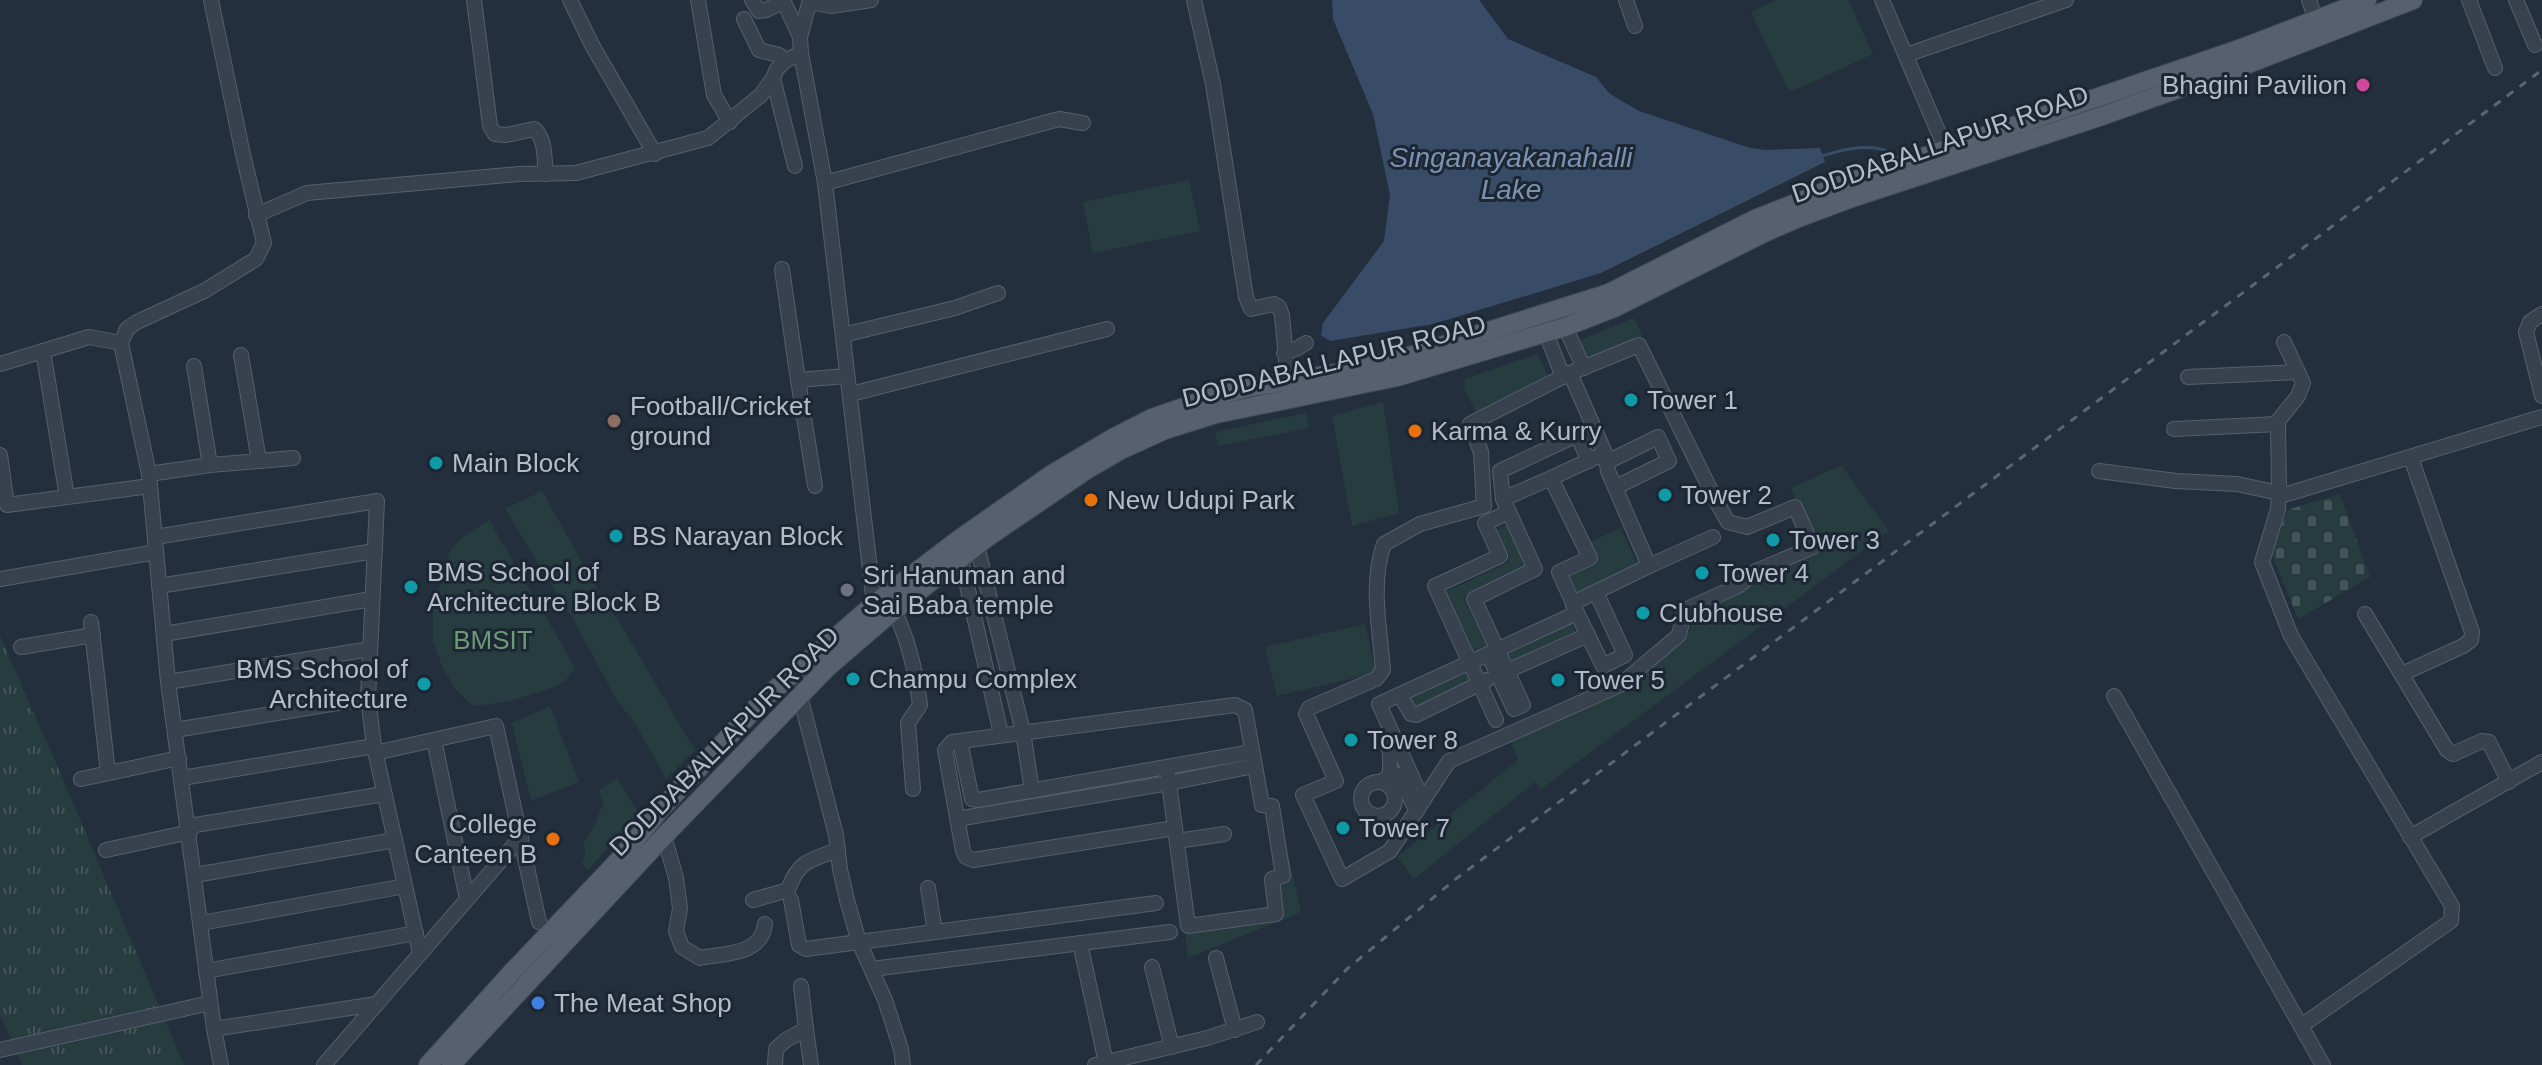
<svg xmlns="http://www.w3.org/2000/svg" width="2542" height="1065" font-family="Arial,sans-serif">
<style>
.grass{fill:url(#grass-tufts)}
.cemetery{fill:url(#cemetery-stones)}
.green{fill:#263c3f}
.water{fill:#394c67}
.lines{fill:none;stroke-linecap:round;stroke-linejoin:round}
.stream{stroke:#394c67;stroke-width:3}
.minor-casing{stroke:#565f6c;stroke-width:16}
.major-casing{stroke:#414a57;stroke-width:20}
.minor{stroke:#38414e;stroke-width:14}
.major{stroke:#56606e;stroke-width:18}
.rail{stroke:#5a6575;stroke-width:3;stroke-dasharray:8 8;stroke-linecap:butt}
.hotel-dot{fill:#d1479c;stroke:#1d2633;stroke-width:3}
.culture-dot{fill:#0f9aa8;stroke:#1d2633;stroke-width:3}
.education-dot{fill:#8d6e63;stroke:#1d2633;stroke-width:3}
.food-dot{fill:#e8710a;stroke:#1d2633;stroke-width:3}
.worship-dot{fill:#6b7280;stroke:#1d2633;stroke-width:3}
.shop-dot{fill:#3f7fe0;stroke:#1d2633;stroke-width:3}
.labels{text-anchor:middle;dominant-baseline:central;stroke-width:6;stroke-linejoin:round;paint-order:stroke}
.poi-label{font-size:26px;fill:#b4bcc9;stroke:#1d2633;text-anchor:start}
.street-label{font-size:26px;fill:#b4bcc9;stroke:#1d2633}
.park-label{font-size:26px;fill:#6b9a76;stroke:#1d2633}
.water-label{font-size:28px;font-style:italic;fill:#7c92b1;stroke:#1d2633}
</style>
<defs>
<pattern id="grass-tufts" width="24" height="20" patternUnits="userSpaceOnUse" patternTransform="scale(2)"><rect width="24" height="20" fill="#263c3f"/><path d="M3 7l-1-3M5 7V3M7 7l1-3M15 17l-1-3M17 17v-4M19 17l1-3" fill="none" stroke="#435659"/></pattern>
<pattern id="cemetery-stones" width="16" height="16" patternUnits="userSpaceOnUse" patternTransform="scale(2)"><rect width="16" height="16" fill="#263c3f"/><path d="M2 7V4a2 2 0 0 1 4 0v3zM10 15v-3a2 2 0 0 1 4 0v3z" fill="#435659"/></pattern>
</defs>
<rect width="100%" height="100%" fill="#242f3e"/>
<path class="grass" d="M0,636L59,770L184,1065H22L0,1015Z"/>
<path class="cemetery" d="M2340,494L2370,577L2298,619L2272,554L2287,510Z"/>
<g class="green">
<path d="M1777,0H1848L1873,54L1793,91L1787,88L1751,12Z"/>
<path d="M1189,180L1200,231L1093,253L1083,202Z"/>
<path d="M1634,318L1643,338L1581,363L1573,343Z"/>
<path d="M1538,354L1549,379L1477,414L1464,388L1465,379Z"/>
<path d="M1383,402L1399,513L1352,526L1332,416Z"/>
<path d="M1306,413L1309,428L1218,446L1215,432Z"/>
<path d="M1841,465L1889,531L1540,790L1535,782L1414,879L1397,857L1518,760L1511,741L1622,689L1687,637L1695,613L1817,550L1791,488Z"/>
<path d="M542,491L600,594L622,627L695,750L666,779L636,725L616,699L578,628L505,509Z"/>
<path d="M489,520L575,667L566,680L555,687L510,701L476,706L468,702L455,688L443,668L433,642V602L443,580L449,553L460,539Z"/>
<path d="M1507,525L1526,567L1463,596L1486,645L1470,652L1443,593L1509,562L1495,531Z"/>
<path d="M1621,528L1638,566L1577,593L1569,575L1598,562L1589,542Z"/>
<path d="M1570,621L1576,634L1510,665L1504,652Z"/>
<path d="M1365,624L1376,673L1277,696L1265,647Z"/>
<path d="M1466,669L1471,681L1404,713L1398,702Z"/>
<path d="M550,706L579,782L531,801L512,723Z"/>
<path d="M617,778L639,814L588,870L582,863L585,857L584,841L595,825L600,810L604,807L599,790Z"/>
<path d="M1279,812L1301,912L1188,958L1185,933L1281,918L1277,886L1287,884L1276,813Z"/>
</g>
<path class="water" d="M1332,0H1479L1508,39L1596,77L1610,94L1639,111L1750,148L1766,150L1820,148L1825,162L1601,273L1433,324L1330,341L1321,335L1323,323L1384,241L1390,195L1373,114L1333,19Z"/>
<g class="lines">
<path class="stream" d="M1822,156C1847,148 1870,143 1894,153L1895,157"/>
<defs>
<g id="minor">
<path d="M211,0L242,150L264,243L256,259L204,291L137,322L127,329L121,343L149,474L168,682L214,1029L221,1065"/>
<path d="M474,0L490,126L495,134L506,135L534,129C546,138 544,159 546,174"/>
<path d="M570,0L592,45L655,154"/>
<path d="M698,0L714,95L730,122"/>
<path d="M752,0L759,11L766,10L784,1"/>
<path d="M783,0L800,37"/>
<path d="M810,0L800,37L801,53L825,183L874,604L880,611"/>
<path d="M1194,0L1213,84L1246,297L1251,309L1274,304L1279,307L1282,315L1288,381"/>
<path d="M1626,0L1635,26"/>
<path d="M1882,0L1946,150"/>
<path d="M2309,0L2316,20"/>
<path d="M2469,0L2495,68"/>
<path d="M2516,0L2535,45"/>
<path d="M810,2L831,6L871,0"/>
<path d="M744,19L759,50L779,55L785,61"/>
<path d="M1906,55L2066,0"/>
<path d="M773,78L795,166"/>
<path d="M825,183L1059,119L1083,123"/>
<path d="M256,215L307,193L519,174L576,173L708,138L761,95L773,78L777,69L785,61L801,53"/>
<path d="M782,269L798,380"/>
<path d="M2542,314L2530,322L2526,332L2542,396"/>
<path d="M1565,327L1584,368"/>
<path d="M1546,333L1563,377"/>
<path d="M843,335L955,308L998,293"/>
<path d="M1639,345L1716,501L1728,522L1747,527L1795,507L1813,547L1756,571L1738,586L1685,610L1679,635L1620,685L1449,761L1390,851L1342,879L1303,795L1336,781L1306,714L1309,708L1376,679L1383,670C1380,629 1370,583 1384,544L1420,524L1484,506L1481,452L1470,424L1570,373Z"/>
<path d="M43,351L67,497"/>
<path d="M1284,353L1296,349L1306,343"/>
<path d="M0,364L89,337L121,343"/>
<path d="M1570,373L1605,453L1608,471L1649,566L1573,603L1559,572L1590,558L1551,478L1605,453"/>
<path d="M2188,377L2298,372"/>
<path d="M851,394L1107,329"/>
<path d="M2174,429L2278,424"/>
<path d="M0,455L7,505L150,486"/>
<path d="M259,461L293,458"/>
<path d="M1607,462L1658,437L1669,461L1616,487"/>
<path d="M210,465L259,461L241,355"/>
<path d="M2099,471L2176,481L2237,484L2279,493L2278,421L2298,396L2303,383L2284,342"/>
<path d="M149,474L210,465L194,366"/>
<path d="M815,486L798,380L847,376"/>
<path d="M1503,499L1500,471L1577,435L1589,461"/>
<path d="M155,537L377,501L368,698L374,746L420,953"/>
<path d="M977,546L1023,732L1032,791"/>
<path d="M961,559L1001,734"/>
<path d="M1649,566L1713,537"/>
<path d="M0,579L156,552"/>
<path d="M159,586L375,551"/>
<path d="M1573,605L1603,666L1625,655L1596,592"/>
<path d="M894,611C909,640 916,673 920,705L908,723L913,789"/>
<path d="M2365,614L2447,750L2453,754L2482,741L2489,742L2509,782"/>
<path d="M91,622L108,773"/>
<path d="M164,634L372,599"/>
<path d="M21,647L93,635"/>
<path d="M1488,654L1514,709L1523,705L1474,599L1535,569L1503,499L1551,478"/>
<path d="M1507,671L1588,635"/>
<path d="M2402,674L2463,646L2471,640L2472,632L2411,458"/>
<path d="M168,682L370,649"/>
<path d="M1400,695L1411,714L1416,715L1487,680"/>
<path d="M800,696L836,835L840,869L847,900L859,942L885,1000L901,1049L903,1065"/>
<path d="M2114,696L2323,1065"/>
<path d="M1496,720L1435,586L1500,556L1485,523L1509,512"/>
<path d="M175,730L368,698"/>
<path d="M434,740L467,899"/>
<path d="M960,741L952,742L945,750L963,851L966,857L973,860L1175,828"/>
<path d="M375,753L496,726L539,922"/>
<path d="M1167,768L1188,926L1276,914L1272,879L1283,876L1272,806L1262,805L1245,710L1235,705L960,741L972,799L978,800L1252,752"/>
<path d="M1398,775L1417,811"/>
<path d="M182,778L374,746"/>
<path d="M81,779L179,758"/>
<circle cx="1378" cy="799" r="17"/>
<path d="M1381,782L1390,775V753L1385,734"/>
<path d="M1423,801L1379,704L1577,613"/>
<path d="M957,819L1169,783L1254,766"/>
<path d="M189,826L384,794"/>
<path d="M664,836L676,878L680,908L676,931L682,947L700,958C725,953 762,955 765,924"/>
<path d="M2410,837L2542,762"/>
<path d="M1177,841L1224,834"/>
<path d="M106,850L190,832"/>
<path d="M195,875L395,840"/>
<path d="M928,888L935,932"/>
<path d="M753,900L788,890C798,861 810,860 838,850"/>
<path d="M791,900L799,945L806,949L1156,903"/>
<path d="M201,923L405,886"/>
<path d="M1080,943L1106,1063"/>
<path d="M1216,958L1235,1030"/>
<path d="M1152,967L1172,1047"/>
<path d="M872,969L1170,932"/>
<path d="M206,971L416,933"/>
<path d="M2301,1026L2451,921L2452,906L2291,636L2262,562L2278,509L2279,493L2287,494L2542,417"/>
<path d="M214,1029L376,1004"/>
<path d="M806,1029L811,1065"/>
<path d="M0,1050L210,1003"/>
<path d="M324,1065L521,837"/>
<path d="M775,1065L776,1049L786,1040L806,1029L801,986"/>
<path d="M1095,1065L1207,1038L1257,1022"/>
</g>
<g id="major">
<path d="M428,1065L512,972L619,860L660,810L765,698L874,604L958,540L1052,474L1111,439L1152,418L1210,398L1246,388L1349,371L1400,359L1609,293L1755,219L1844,184L2242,48L2367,0"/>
<path d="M451,1065L668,832L827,668L885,618L988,537L1088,469L1121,450L1165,430L1216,414L1397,377L1565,327L1614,308L1764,233L1796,219L1849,199L2096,118L2248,64L2413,0"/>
</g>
</defs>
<use href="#minor" class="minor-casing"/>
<use href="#major" class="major-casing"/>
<use href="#minor" class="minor"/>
<use href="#major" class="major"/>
<path class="rail" d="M1256,1065L1347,969L1457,878L2542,70"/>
</g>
<circle class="hotel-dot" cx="2363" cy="85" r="8"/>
<g class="culture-dot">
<circle cx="1631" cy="400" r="8"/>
<circle cx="436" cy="463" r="8"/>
<circle cx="1665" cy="495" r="8"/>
<circle cx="616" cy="536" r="8"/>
<circle cx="1773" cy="540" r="8"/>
<circle cx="1702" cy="573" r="8"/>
<circle cx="411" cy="587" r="8"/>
<circle cx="1643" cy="613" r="8"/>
<circle cx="853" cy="679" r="8"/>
<circle cx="1558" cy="680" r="8"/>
<circle cx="424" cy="684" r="8"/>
<circle cx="1351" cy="740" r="8"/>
<circle cx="1343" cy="828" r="8"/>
</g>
<circle class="education-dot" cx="614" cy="421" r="8"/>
<g class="food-dot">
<circle cx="1415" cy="431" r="8"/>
<circle cx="1091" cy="500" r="8"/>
<circle cx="553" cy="839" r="8"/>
</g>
<circle class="worship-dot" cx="847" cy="590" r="8"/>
<circle class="shop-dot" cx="538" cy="1003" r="8"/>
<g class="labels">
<g class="poi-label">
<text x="2347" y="85" text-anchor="end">Bhagini Pavilion</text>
<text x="1647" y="400">Tower 1</text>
<text x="630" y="406">Football/Cricket<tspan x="630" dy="30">ground</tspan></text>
<text x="1431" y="431">Karma &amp; Kurry</text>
<text x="452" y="463">Main Block</text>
<text x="1681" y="495">Tower 2</text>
<text x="1107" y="500">New Udupi Park</text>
<text x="632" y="536">BS Narayan Block</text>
<text x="1789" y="540">Tower 3</text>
<text x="427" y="572">BMS School of<tspan x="427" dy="30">Architecture Block B</tspan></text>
<text x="1718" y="573">Tower 4</text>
<text x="863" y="575">Sri Hanuman and<tspan x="863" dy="30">Sai Baba temple</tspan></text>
<text x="1659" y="613">Clubhouse</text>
<text x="408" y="669" text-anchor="end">BMS School of<tspan x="408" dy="30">Architecture</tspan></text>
<text x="869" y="679">Champu Complex</text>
<text x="1574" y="680">Tower 5</text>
<text x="1367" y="740">Tower 8</text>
<text x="537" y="824" text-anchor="end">College<tspan x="537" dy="30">Canteen B</tspan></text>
<text x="1359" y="828">Tower 7</text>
<text x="554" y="1003">The Meat Shop</text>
</g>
<g class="street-label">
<text transform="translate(1940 144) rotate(-19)">DODDABALLAPUR ROAD</text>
<text transform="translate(1334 361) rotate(-14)">DODDABALLAPUR ROAD</text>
<text transform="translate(724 741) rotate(-45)">DODDABALLAPUR ROAD</text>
</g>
<g class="park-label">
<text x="493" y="640">BMSIT</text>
</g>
<g class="water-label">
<text x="1511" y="157">Singanayakanahalli<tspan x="1511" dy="32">Lake</tspan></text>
</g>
</g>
</svg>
